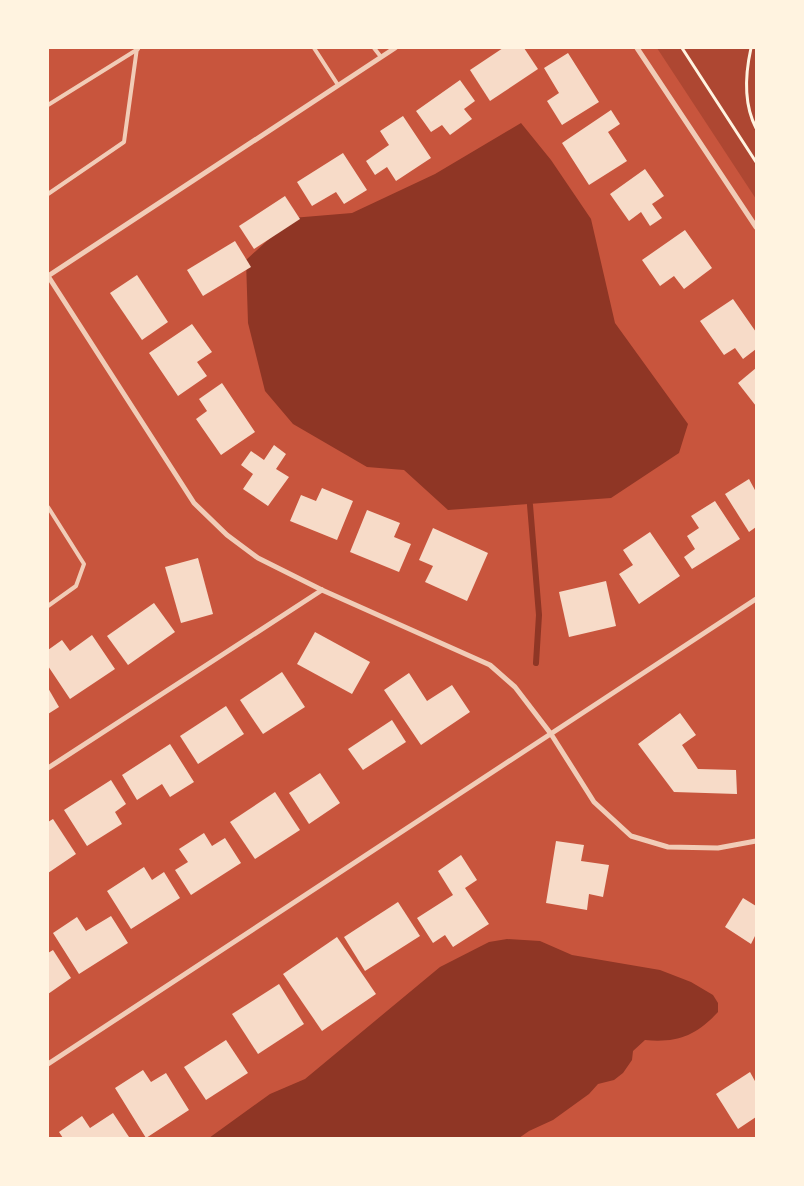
<svg xmlns="http://www.w3.org/2000/svg" width="804" height="1186" font-family="'Varela Round',sans-serif">
<style>
.green{fill:#ae4732}
.water{fill:#8f3625}
.lines{fill:none;stroke-linecap:round;stroke-linejoin:round}
.stream{stroke:#8f3625;stroke-width:6}
.building{fill:#f7dbc8}
.path{stroke:#fff3e0;stroke-width:3}
.service{stroke:#f1ccb7;stroke-width:4}
.minor{stroke:#f1ccb7;stroke-width:5}
</style>
<rect width="100%" height="100%" fill="#c8553d"/>
<path class="green" d="M657,48H756V199Z"/>
<g class="water">
<path d="M521,123L551,160L591,219L615,323L688,424L679,453L611,498L448,510L404,470L367,467L293,424L265,391L248,323L246,260L292,218L352,213L435,174Z"/>
<path d="M507,939L540,941L572,955L660,970L691,982L713,995L718,1003V1012C696,1036 677,1043 645,1040L633,1051L632,1060L623,1073L614,1080L598,1084L589,1094L553,1120L529,1131L519,1138H209L270,1094L305,1079L440,967L489,942Z"/>
</g>
<g class="lines">
<path class="stream" d="M530,505L539,615L536,663"/>
</g>
<g class="building">
<path d="M503,48H524L538,69L490,101L470,70Z"/>
<path d="M568,53L599,102L562,125L547,101L559,93L544,68Z"/>
<path d="M460,80L475,101L464,109L472,119L450,135L442,125L431,132L416,111Z"/>
<path d="M611,110L620,124L608,132L627,161L589,185L562,143Z"/>
<path d="M403,116L431,158L396,181L387,167L375,175L366,161L389,145L380,131Z"/>
<path d="M343,153L367,190L344,204L336,192L312,206L297,182Z"/>
<path d="M645,169L664,196L652,204L662,218L650,226L641,212L629,221L610,194Z"/>
<path d="M285,196L300,219L254,249L239,226Z"/>
<path d="M685,230L712,268L684,289L674,276L660,286L642,260Z"/>
<path d="M235,241L251,267L203,296L187,270Z"/>
<path d="M137,275L168,322L142,340L110,293Z"/>
<path d="M733,299L756,332V349L743,359L735,348L724,355L700,321Z"/>
<path d="M192,324L212,352L197,362L207,376L178,396L149,353Z"/>
<path d="M756,368V406L738,383Z"/>
<path d="M222,383L255,432L221,455L196,419L207,411L199,399Z"/>
<path d="M274,445L286,454L276,469L289,477L268,506L243,489L253,474L241,465L251,451L264,460Z"/>
<path d="M749,479L756,492V527L749,532L725,494Z"/>
<path d="M322,488L353,501L337,540L290,521L301,495L316,501Z"/>
<path d="M715,501L740,539L692,569L684,557L695,549L687,536L699,528L691,516Z"/>
<path d="M367,510L400,523L394,537L411,544L399,572L350,552Z"/>
<path d="M433,528L488,553L467,601L425,582L433,566L419,560Z"/>
<path d="M650,532L680,576L639,604L619,574L633,565L623,550Z"/>
<path d="M198,558L213,614L181,623L165,567Z"/>
<path d="M606,581L616,626L569,637L559,592Z"/>
<path d="M154,603L175,632L128,665L107,636Z"/>
<path d="M315,632L370,662L352,694L297,664Z"/>
<path d="M92,635L115,669L70,699L48,666V650L62,640L70,651Z"/>
<path d="M282,672L305,707L263,734L240,700Z"/>
<path d="M409,673L427,701L452,685L470,712L421,745L384,690Z"/>
<path d="M48,688L59,707L48,714Z"/>
<path d="M226,706L244,734L198,764L180,736Z"/>
<path d="M680,713L696,735L682,745L698,769L736,770L737,794L674,792L638,744Z"/>
<path d="M392,720L406,742L363,770L348,749Z"/>
<path d="M170,744L194,782L170,797L162,784L137,800L122,775Z"/>
<path d="M320,773L340,803L309,824L289,793Z"/>
<path d="M111,780L126,804L115,812L122,824L87,846L64,810Z"/>
<path d="M275,792L300,830L255,859L230,822Z"/>
<path d="M53,819L76,854L48,873V822Z"/>
<path d="M204,833L212,846L225,838L241,863L191,895L175,870L188,862L179,849Z"/>
<path d="M556,841L584,845L581,861L609,865L603,897L589,894L587,910L546,903Z"/>
<path d="M461,855L477,880L465,888L489,924L453,947L445,935L433,943L417,918L453,895L438,871Z"/>
<path d="M144,867L152,880L164,872L180,898L131,929L107,891Z"/>
<path d="M743,898L756,906V934L751,944L725,927Z"/>
<path d="M398,902L420,936L365,971L344,937Z"/>
<path d="M111,916L128,943L79,974L53,933L77,917L86,931Z"/>
<path d="M337,937L376,994L322,1031L283,974Z"/>
<path d="M53,950L71,978L48,994V953Z"/>
<path d="M279,984L304,1024L258,1054L232,1014Z"/>
<path d="M226,1040L248,1073L206,1100L184,1067Z"/>
<path d="M143,1070L151,1082L166,1073L189,1110L146,1138L115,1088Z"/>
<path d="M750,1072L756,1083V1117L738,1129L716,1094Z"/>
<path d="M113,1113L129,1137L127,1138H63L59,1132L82,1116L90,1128Z"/>
</g>
<g class="lines">
<g class="path">
<path d="M682,48L756,162"/>
<path d="M751,48C745,75 743,103 756,128"/>
</g>
<g class="service">
<path d="M314,48L338,85"/>
<path d="M374,48L381,57"/>
<path d="M48,105L138,49"/>
<path d="M48,194L124,142L137,48"/>
<path d="M48,507L84,564L76,586L48,606"/>
</g>
<g class="minor">
<path d="M637,48L756,227"/>
<path d="M48,276L194,503L227,535L258,558L322,590L490,665L515,687L551,734L594,802L631,836L668,847L718,848L756,841"/>
<path d="M48,276L395,48"/>
<path d="M48,768L322,590"/>
<path d="M48,1064L756,599"/>
</g>
</g>
<rect width="804" height="1186" fill="none" stroke="#fff3e0" stroke-width="98"/>
</svg>
